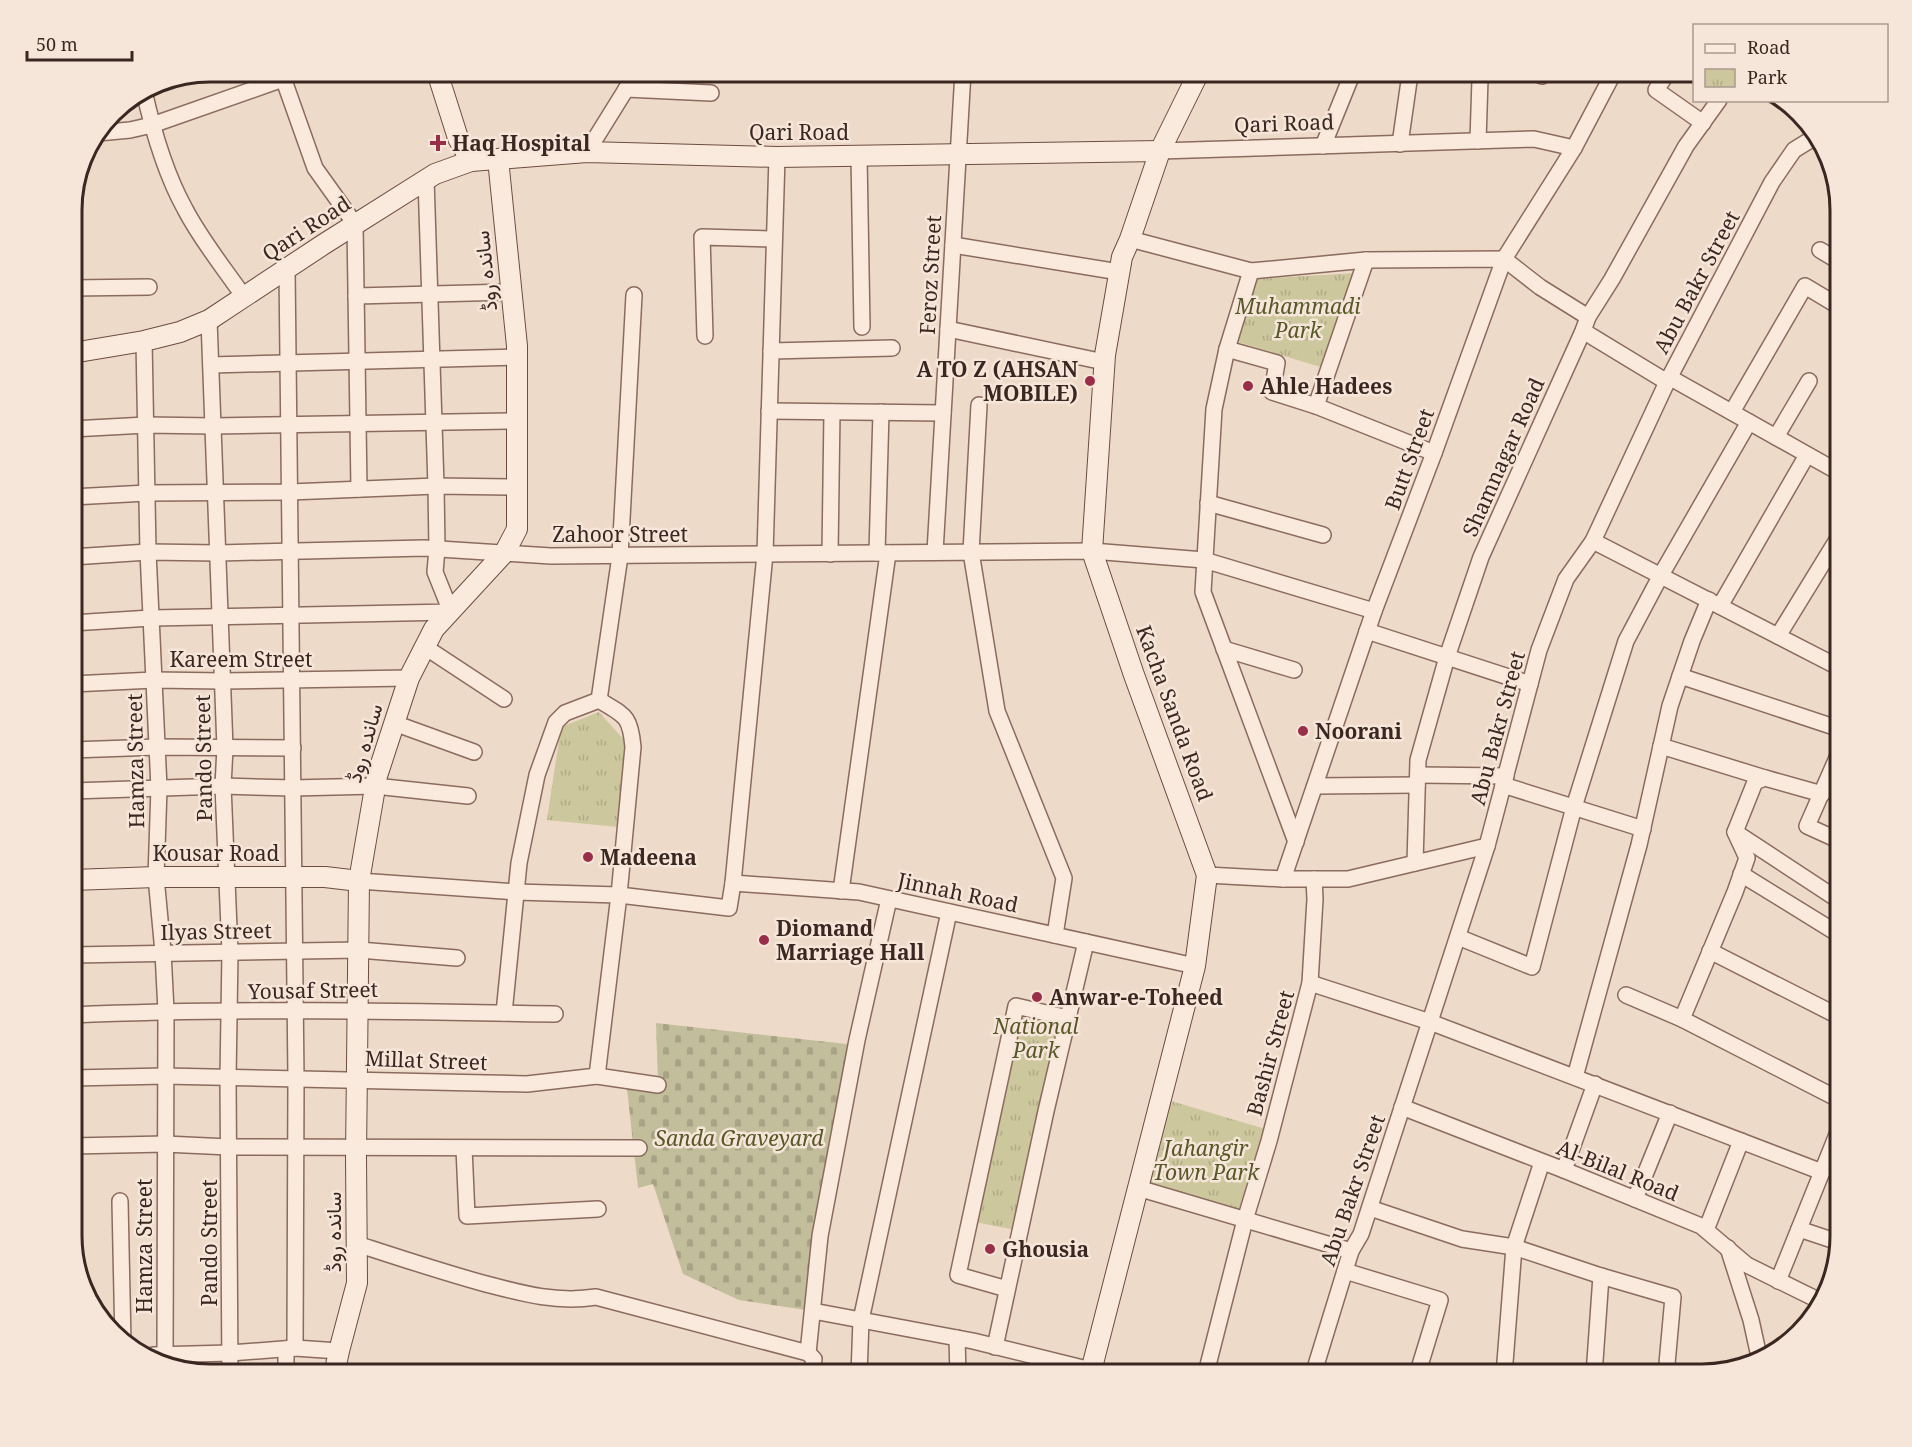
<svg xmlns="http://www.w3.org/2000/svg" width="1912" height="1447" font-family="'Noto Serif',Vazirmatn,serif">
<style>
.cemetery{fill:url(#cemetery-stones)}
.park{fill:url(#park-tufts)}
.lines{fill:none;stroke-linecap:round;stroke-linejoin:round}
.street-casing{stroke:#8b6b5e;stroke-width:18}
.secondary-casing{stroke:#6d4c41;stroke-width:22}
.street{stroke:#f9eadd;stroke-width:15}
.secondary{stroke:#f9eadd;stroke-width:20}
.poi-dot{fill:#992e48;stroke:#f6e6d9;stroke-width:2}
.labels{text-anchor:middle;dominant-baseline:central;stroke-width:5;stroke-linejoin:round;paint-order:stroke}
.street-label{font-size:21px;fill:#3b2721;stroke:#f6e6d9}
.poi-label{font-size:21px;font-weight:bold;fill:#3b2721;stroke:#f6e6d9;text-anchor:start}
.park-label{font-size:21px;font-style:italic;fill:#575728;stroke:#f6e6d9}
.rim{fill:none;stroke:#3b2721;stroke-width:3}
</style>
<defs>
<pattern id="cemetery-stones" width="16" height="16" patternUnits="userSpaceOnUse" patternTransform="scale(1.5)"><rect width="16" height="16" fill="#c2be9b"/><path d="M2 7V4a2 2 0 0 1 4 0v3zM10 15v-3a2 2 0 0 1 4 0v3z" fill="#a8a385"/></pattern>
<pattern id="park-tufts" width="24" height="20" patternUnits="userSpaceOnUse" patternTransform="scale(1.5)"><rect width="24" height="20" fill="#cdc79d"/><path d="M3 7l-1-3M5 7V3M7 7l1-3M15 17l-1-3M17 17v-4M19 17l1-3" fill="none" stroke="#b1ab87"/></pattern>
</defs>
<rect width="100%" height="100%" fill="#eedac9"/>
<path class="cemetery" d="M656,1023L856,1045L813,1311L739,1300L683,1274L653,1184L638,1188L626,1080L658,1085Z"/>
<g class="park">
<path d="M1356,273L1324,368L1238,342L1256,279Z"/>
<path d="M599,712L626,742L618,827L547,820L561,727Z"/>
<path d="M1016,1006L1068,1018L1020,1231L970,1221Z"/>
<path d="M1161,1098L1272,1131L1245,1220L1138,1188Z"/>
</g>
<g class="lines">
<defs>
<g id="street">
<path d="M281,72L315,168L355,224L359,489"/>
<path d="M1533,72L1542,76L1544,72"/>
<path d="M1668,72L1656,90L1703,123"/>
<path d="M626,89L711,93"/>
<path d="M144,91C153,131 165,173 185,209C201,240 224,268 244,297"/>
<path d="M98,133L130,130L152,125L283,79"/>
<path d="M1478,141L1480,79L1483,72"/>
<path d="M1400,144L1409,81L1413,72"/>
<path d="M1323,146L1353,72"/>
<path d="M1160,151L1534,139L1574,148"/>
<path d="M587,152L628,86L632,72"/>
<path d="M859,156L862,327"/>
<path d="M1130,239L1251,271L1366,260L1504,259L1540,287L1588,317"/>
<path d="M953,245L1119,272"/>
<path d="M1820,250L1840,262"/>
<path d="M287,268L296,1079L295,1348"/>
<path d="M1251,271L1227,349L1214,409L1203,592L1296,842"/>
<path d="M72,288L149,287"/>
<path d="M356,296L511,292"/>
<path d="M209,320L225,748L223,786L230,952L228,1079L230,1375"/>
<path d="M948,329L1104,362"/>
<path d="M1583,331L1667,382"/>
<path d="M705,336L702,237L774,239"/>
<path d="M144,341L148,552L159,788L156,877L163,952L166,1011L165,1359"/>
<path d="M1839,347H1840"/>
<path d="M1227,349L1277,363L1272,392L1316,406L1434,453"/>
<path d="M771,351L892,348"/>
<path d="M211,365L517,357"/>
<path d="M1669,377L1840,473"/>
<path d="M979,405L971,552L997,711L1064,878L1055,935"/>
<path d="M1316,406L1366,260"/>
<path d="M769,411L943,413"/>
<path d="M1732,412L1805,286L1840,307"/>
<path d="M72,429L146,425L213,426L517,421"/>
<path d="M1776,437L1809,381"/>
<path d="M72,497L147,493L290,492L436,486L517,487"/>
<path d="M1208,503L1323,535"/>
<path d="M1593,541L1840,668"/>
<path d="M935,552L963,72"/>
<path d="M877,553L881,412"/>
<path d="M830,554L832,412"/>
<path d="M72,557L148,552L218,553L424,548L551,556L1092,551L1204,560L1374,611"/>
<path d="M1720,606L1807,455"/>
<path d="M72,623L151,618L451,612L435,572L437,549L436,486L426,179"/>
<path d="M1367,631L1530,684"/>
<path d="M1778,636L1840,535"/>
<path d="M425,647L504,699"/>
<path d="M1224,649L1294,670"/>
<path d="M1680,676L1840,729"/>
<path d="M72,684L154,680L223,681L409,678"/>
<path d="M394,723L474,752"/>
<path d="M1661,746L1765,778"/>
<path d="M72,750L157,747L293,748"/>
<path d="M1840,751L1807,826L1840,841"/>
<path d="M1418,775L1506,776"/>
<path d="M1503,785L1643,829"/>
<path d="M1315,786L1417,785"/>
<path d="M72,791L223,786L293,788L375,786L468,796"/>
<path d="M1735,832L1840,901"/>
<path d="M1415,863L1418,760L1447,657L1481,557L1583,331L1588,317L1612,279L1686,146L1719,100"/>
<path d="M1741,874L1840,935"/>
<path d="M1207,875L1283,879H1348L1487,846"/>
<path d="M1283,879L1374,611L1434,453L1504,259L1574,148L1614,72"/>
<path d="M359,881L516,892L619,895L729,908L733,883L859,892L1195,966"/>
<path d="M733,883L765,554L777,157"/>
<path d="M841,891L888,553"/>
<path d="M1458,937L1532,967L1574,807L1626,641L1661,575L1749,422"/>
<path d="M1710,951L1840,1017"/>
<path d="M72,955L359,950L457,958"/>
<path d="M1310,983L1430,1022L1822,1172"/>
<path d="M1626,995L1682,1019L1840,1100"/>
<path d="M504,1013L519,863L537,775L556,722L565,713L599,700L620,556L634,295"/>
<path d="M72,1015C233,1008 394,1011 555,1014"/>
<path d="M1682,1019L1735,892L1747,858L1735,832L1755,782L1765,778L1822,794"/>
<path d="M597,1076L658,1085"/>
<path d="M1575,1077L1639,845L1670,706L1692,641L1709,600"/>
<path d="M72,1078L165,1076L527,1084L597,1076L619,895L633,747C630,715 625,716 599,700"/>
<path d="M1402,1107L1564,1170L1701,1226L1747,1265L1818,1300"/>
<path d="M72,1146L165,1144L229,1147L639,1148"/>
<path d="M464,1148L467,1216L598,1209"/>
<path d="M1564,1170L1595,1084"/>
<path d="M1138,1188L1351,1251"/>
<path d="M1635,1199L1670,1113"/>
<path d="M120,1201L123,1343"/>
<path d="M1370,1208L1462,1239L1514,1247L1601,1276L1673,1297L1666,1375"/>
<path d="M1799,1229L1838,1242"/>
<path d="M1706,1230L1741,1141"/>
<path d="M357,1244C400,1258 442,1272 486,1284C524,1294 557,1303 596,1297L808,1353L814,1359L811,1375"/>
<path d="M1728,1248L1751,1320L1760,1361"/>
<path d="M1345,1271L1440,1300L1417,1375"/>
<path d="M1778,1281L1840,1127"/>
<path d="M1007,1289L958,1275L1016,1006L1068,1018"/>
<path d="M813,1311L973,1341L1091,1370"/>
<path d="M957,1338L958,1375"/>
<path d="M995,1347L1046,1111L1086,942"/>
<path d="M286,1349V1375"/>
<path d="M808,1353L820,1236L857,1040L889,899"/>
<path d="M153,1355L230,1353L295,1348L339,1351"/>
<path d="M1206,1373L1245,1220L1269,1141L1310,983L1315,899L1314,879"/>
<path d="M859,1375L861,1320L949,912"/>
<path d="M1313,1375L1351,1251L1361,1234L1487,846L1539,650L1566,579L1593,541L1667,382L1772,182L1794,150L1815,137"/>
<path d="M1504,1375L1514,1247L1542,1162"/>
<path d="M1594,1375L1601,1276"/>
</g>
<g id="secondary">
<path d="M437,72L458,138L471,161"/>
<path d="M72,353L144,341L180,332L209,320L324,244L435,174L471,161L587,152L777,157L1160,151"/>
<path d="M72,880L156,877H325L359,881"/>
<path d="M334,1375L339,1351L357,1283L356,1157L359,881L377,776L409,678L434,629L505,552L517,529V346L498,159"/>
<path d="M1090,1375L1195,966L1207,875L1134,675L1092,551L1105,355L1122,257L1130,239L1160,151L1199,72"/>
</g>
</defs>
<use href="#street" class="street-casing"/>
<use href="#secondary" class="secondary-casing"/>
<use href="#street" class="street"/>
<use href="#secondary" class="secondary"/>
</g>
<g class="poi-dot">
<path d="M435 134h6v6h6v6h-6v6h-6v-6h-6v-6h6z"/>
<circle cx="1090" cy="381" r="6"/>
<circle cx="1248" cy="386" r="6"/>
<circle cx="1303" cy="731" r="6"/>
<circle cx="588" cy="857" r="6"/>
<circle cx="764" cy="940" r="6"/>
<circle cx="1037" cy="997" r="6"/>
<circle cx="990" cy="1249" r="6"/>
</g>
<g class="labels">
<g class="street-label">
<text transform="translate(1284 123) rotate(-2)">Qari Road</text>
<text x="799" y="132">Qari Road</text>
<text transform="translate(306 228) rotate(-33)">Qari Road</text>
<text transform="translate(485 271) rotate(-96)">ساندہ روڈ</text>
<text transform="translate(930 275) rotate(-87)">Feroz Street</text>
<text transform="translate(1696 282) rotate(-62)">Abu Bakr Street</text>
<text transform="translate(1503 457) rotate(-66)">Shamnagar Road</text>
<text transform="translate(1409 459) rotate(-70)">Butt Street</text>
<text x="620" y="534">Zahoor Street</text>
<text x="241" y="659">Kareem Street</text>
<text transform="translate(1175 713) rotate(70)">Kacha Sanda Road</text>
<text transform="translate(1497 728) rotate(-75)">Abu Bakr Street</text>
<text transform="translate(364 743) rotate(-74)">ساندہ روڈ</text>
<text transform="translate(203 758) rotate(-91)">Pando Street</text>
<text transform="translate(135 761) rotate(-91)">Hamza Street</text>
<text x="216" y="853">Kousar Road</text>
<text transform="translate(958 892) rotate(12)">Jinnah Road</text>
<text transform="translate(216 931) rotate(-1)">Ilyas Street</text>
<text transform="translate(313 990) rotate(-1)">Yousaf Street</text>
<text transform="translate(1270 1053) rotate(-75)">Bashir Street</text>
<text transform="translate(426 1060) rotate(2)">Millat Street</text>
<text transform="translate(1618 1170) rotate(22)">Al-Bilal Road</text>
<text transform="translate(1352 1190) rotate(-71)">Abu Bakr Street</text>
<text transform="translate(333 1232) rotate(-90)">ساندہ روڈ</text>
<text transform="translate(209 1243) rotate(-90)">Pando Street</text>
<text transform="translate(144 1246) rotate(-90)">Hamza Street</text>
</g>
<g class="poi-label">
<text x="452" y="143">Haq Hospital</text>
<text x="1078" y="369" text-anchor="end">A TO Z (AHSAN<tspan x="1078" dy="24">MOBILE)</tspan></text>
<text x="1260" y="386">Ahle Hadees</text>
<text x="1315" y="731">Noorani</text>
<text x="600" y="857">Madeena</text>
<text x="776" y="928">Diomand<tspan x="776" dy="24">Marriage Hall</tspan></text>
<text x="1049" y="997">Anwar-e-Toheed</text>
<text x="1002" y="1249">Ghousia</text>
</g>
<g class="park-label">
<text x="1298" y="306">Muhammadi<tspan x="1298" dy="24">Park</tspan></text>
<text x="1036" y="1026">National<tspan x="1036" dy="24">Park</tspan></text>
<text x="739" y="1138">Sanda Graveyard</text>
<text x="1206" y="1148">Jahangir<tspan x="1206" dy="24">Town Park</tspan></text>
</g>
</g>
<path d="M0 0H1912V1447H0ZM210 82H1702A128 128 0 0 1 1830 210V1236A128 128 0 0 1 1702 1364H210A128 128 0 0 1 82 1236V210A128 128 0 0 1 210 82Z" fill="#f6e6d9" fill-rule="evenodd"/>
<path class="rim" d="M210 82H1702A128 128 0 0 1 1830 210V1236A128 128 0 0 1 1702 1364H210A128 128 0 0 1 82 1236V210A128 128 0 0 1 210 82Z"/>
<rect x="1693" y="24" width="195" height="78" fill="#f6e6d9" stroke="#ab9a8f" stroke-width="1.5"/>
<rect x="1705" y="44" width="30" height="9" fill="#f9eadd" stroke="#ab9a8f" stroke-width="1.5"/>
<text x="1747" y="54" font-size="18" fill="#3b2721">Road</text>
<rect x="1705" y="69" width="30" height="18" fill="url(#park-tufts)" stroke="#ab9a8f" stroke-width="1.5"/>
<text x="1747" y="84" font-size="18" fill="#3b2721">Park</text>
<path d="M27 51v9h105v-9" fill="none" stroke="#3b2721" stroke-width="3"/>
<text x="36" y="51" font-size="18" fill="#3b2721" stroke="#f6e6d9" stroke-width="4.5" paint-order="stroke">50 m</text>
</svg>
